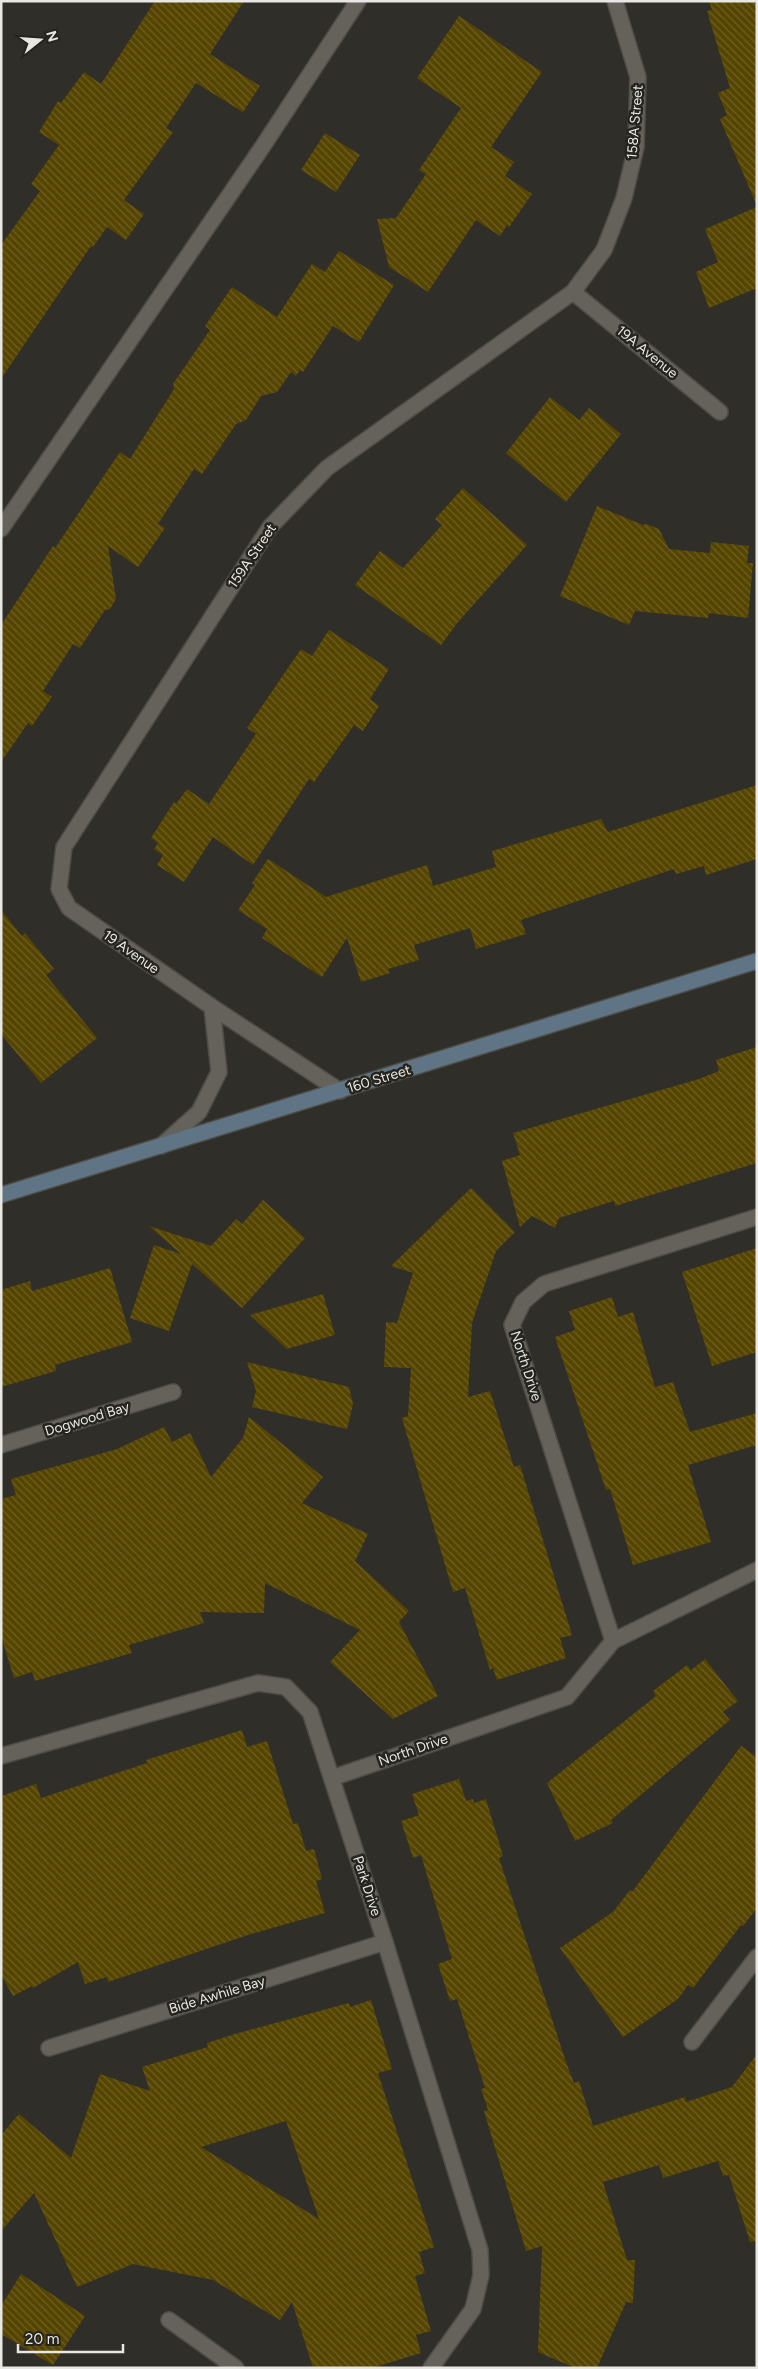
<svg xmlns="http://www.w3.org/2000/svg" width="758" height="2369" font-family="Figtree,sans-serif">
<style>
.building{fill:url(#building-back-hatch);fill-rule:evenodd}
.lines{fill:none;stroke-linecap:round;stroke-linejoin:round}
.lane-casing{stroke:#4e4c47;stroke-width:18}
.street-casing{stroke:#4e4c47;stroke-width:18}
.secondary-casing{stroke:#4e4c47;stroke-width:18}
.lane{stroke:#64625b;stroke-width:15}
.street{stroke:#64625b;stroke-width:15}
.secondary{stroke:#5f7585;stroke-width:15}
.labels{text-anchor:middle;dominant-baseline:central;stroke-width:5;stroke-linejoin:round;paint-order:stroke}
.street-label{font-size:14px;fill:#e8e7e3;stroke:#26241e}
</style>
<defs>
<pattern id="building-back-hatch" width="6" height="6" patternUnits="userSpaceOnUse" patternTransform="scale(1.25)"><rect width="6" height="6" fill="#554500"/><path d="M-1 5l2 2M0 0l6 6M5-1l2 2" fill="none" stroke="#6d6025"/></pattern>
</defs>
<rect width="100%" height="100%" fill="#302e28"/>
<g class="building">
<path d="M155,1H244L210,54L260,86L243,112L196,83L166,128L173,132L124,200L144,214L126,240L107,227L93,247L91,246L1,379V245L40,191L31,184L59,145L39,132L58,101L61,103L84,72L101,84Z"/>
<path d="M709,1H757V206L720,119L727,115L718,93L730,88L707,11L712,10Z"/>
<path d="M459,16L542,72L491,147L514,162L505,176L532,194L509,227L507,225L500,236L476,220L428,292L389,267L377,219L396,218L426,174L419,170L461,108L417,78Z"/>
<path d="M325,133L360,155L336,192L301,170Z"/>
<path d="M757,207V288L709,308L696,272L718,262L705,229Z"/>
<path d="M339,251L394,285L359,342L333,326L303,372L300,370L296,376L291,372L277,392L261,396L246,420L236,424L202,474L194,469L158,524L165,528L138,567L108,546L116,599L110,609L105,610L80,648L73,644L43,691L52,697L32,726L28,723L1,762V625L53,546L55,548L120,452L130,459L174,389L173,384L210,330L205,326L232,287L277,317L312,264L325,272Z"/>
<path d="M550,397L579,420L589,408L621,434L566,502L506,453Z"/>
<path d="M463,488L527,545L458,622L441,645L355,585L380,551L403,568L442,525L435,519Z"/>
<path d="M597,506L643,525L646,524L659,529L669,549L710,553L711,542L749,546L747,563H753L748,618L709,613L708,618L635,611L629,625L560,596Z"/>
<path d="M329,630L389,669L370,699L379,706L363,731L354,725L314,782L309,779L253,865L213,837L184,882L157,865L163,855L154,849L158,843L151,838L174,802L176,804L187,789L209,804L256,734L247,728L301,649L312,656Z"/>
<path d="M757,785V859L706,875L704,866L676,874L674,869L521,920L526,934L476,949L470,928L414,945L419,960L388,969L390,973L361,982L347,938L322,977L262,938L267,929L238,910L255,885L252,883L268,859L326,897L427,865L433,886L496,867L492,851L601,819L608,832Z"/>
<path d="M1,910L22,936L25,933L54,969L46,975L97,1038L41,1083L1,1034Z"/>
<path d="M757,1047V1163L615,1206L614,1201L559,1218L555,1228L532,1216L520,1227L502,1161L520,1155L513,1133L699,1079L719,1071L716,1060Z"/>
<path d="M471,1188L515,1232L496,1251L472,1323L468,1397L490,1391L514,1467L520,1465L572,1635L560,1638L566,1658L497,1680L493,1668L490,1670L465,1588L453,1592L402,1418L408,1416L411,1368L384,1367L386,1322L397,1323L413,1273L391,1266Z"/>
<path d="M263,1200L305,1238L242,1308L192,1264L169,1331L130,1318L154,1245L181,1254L149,1226L211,1246L236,1219L242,1224Z"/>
<path d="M757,1248V1352L712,1366L682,1272Z"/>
<path d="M110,1268L132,1342L55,1365L56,1371L1,1387V1290L30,1281L32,1291Z"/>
<path d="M323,1294L335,1335L287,1349L250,1315Z"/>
<path d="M612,1297L618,1317L633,1312L655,1387L673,1382L690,1432L757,1413V1445L688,1465L711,1542L633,1565L610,1489L606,1490L555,1337L575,1330L569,1311Z"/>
<path d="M247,1362L349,1387L353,1404L347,1429L252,1407L256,1391Z"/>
<path d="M249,1417L323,1477L302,1503L368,1534L355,1561L409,1611L399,1622L438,1696L393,1719L330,1662L360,1630L265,1583L264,1613L200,1612L204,1623L129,1645L132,1653L35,1681L32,1672L14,1678L1,1636V1499L16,1495L11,1479L117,1449L164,1427L172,1442L190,1433L211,1477L243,1438Z"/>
<path d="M705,1659L738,1701L723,1712L730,1720L611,1820L613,1823L575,1841L547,1783L656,1696L653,1691L687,1665L691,1670Z"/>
<path d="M242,1730L247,1747L267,1741L293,1824L298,1823L306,1851L314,1849L322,1879L316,1881L325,1913L251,1934L108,1982L107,1977L85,1984L78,1962L33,1988L32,1986L13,1996L1,1975V1796L36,1784L41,1798L147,1763L146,1760Z"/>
<path d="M741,1746L757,1757V1908L743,1926L741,1925L693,1988L688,1985L678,1999L623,2037L560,1948L613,1912L630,1890L632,1892Z"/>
<path d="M459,1779L466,1801L473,1799L474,1803L486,1799L503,1856L499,1858L566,2062L574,2083L579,2081L593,2126L685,2097L686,2102L732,2087L757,2054V2241L750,2242L729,2175L723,2176L718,2161L663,2178L659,2165L603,2182L627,2260H635L633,2303L626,2302L597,2368H575L538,2352L542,2246L526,2251L484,2111L488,2110L481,2089L485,2088L457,1999L450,2001L438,1964L452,1959L421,1855L413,1858L401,1821L419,1815L412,1794Z"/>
<path d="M371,2000L392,2069L378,2073L434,2247L419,2252L425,2273L415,2276L431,2331L416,2335L421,2353L372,2368H313L292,2302L280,2320L213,2280L133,2264L77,2287L34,2193L1,2231V2135L19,2114L71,2158L100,2074L150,2091L142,2067L208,2047L207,2043L235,2034L349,2003L350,2007ZM286,2121L319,2219L201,2147Z"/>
<path d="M21,2274L85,2316L53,2365L1,2334V2306Z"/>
</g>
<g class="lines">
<defs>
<g id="lane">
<path d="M1,529L263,146L358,1"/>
<path d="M757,1217L544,1284L523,1302L512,1325L613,1641L757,1570"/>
<path d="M1,1445L173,1392"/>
<path d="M1,1756L258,1683L286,1687L310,1712L385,1942L480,2250L481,2275L473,2309L431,2368"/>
<path d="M332,1778L567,1697L613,1641"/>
<path d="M692,2042L757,1957"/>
<path d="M49,2048L385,1942"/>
<path d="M169,2320L236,2368"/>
</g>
<g id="street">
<path d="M573,292L720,412"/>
<path d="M340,1091L212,1007L69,908L59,889L64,847L270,527L327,468L573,292L604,250L624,198L636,147L638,77L615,1"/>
<path d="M161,1146L199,1112L219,1072L212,1007"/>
</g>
<path id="secondary" d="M1,1195L757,961"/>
</defs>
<use href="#lane" class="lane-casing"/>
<use href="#street" class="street-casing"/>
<use href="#secondary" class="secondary-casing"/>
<use href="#lane" class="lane"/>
<use href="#street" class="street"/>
<use href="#secondary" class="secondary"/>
</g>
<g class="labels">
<g class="street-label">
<text transform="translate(635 122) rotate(-85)">158A Street</text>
<text transform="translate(647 352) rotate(39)">19A Avenue</text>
<text transform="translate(252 556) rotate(-56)">159A Street</text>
<text transform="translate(131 952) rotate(35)">19 Avenue</text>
<text transform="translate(379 1079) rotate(-17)">160 Street</text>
<text transform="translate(526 1366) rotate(72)">North Drive</text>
<text transform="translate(87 1419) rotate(-17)">Dogwood Bay</text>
<text transform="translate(413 1750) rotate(-19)">North Drive</text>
<text transform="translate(367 1886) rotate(72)">Park Drive</text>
<text transform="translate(217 1995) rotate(-17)">Bide Awhile Bay</text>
</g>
</g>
<rect width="758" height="2369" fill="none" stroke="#e8e7e3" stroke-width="5"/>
<g transform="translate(40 40) rotate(73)" stroke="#26241e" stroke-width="4" paint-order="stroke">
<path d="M0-4L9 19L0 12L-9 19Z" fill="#e8e7e3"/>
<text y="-8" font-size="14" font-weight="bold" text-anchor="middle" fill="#e8e7e3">N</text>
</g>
<path d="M18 2344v8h105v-8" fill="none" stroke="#e8e7e3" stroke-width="2.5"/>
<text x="25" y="2344" font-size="15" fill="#e8e7e3" stroke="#26241e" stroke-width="4" paint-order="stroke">20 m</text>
</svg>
